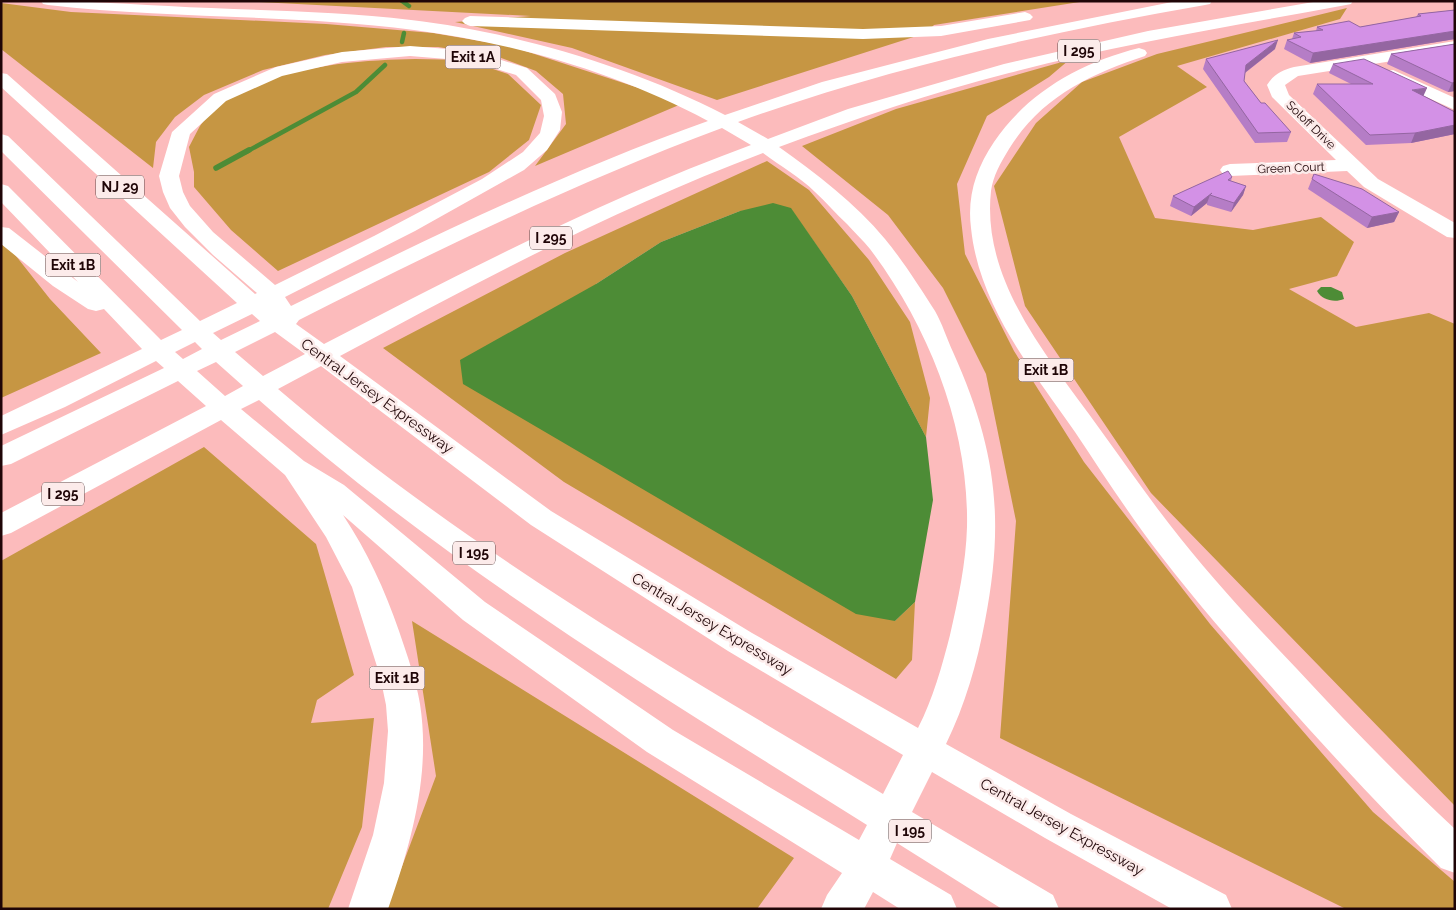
<svg xmlns="http://www.w3.org/2000/svg" width="1456" height="910" font-family="Raleway,sans-serif">
<style>
.green{fill:#c69643}
.water{fill:#4d8c36}
.lines{fill:none;stroke-linecap:round;stroke-linejoin:round}
.stream-far1{stroke:#4d8c36;stroke-width:4.5}
.stream{stroke:#4d8c36;stroke-width:5.5}
.minor{fill:#fff;fill-rule:evenodd}
.highway{fill:#fff;fill-rule:evenodd}
.wall{fill:#b57dc6}
.shaded-wall{fill:#9466a1}
.building{fill:#d391e6;stroke:#9466a1}
.labels{text-anchor:middle;dominant-baseline:central;stroke-width:5;stroke-linejoin:round;paint-order:stroke}
.far-street-label{font-size:12px;fill:#1f0507;stroke:#fcebea}
.shield{fill:#fcebea;stroke:#614a4b;stroke-width:1}
.shield-label{font-size:14px;font-weight:bold;fill:#1f0507}
.street-label{font-size:15px;fill:#1f0507;stroke:#fcebea}
</style>
<rect width="100%" height="100%" fill="#fcbbbc"/>
<g class="green">
<path d="M240,1H1086L934,25L926,33L717,100L572,48L455,22L531,16Z"/>
<path d="M1,3L71,12L326,24L433,33L510,46L648,91L679,105L535,166L566,124L563,94L536,71L496,56L438,47H386L325,55L263,70L204,95L175,117L156,142L153,168L1,49Z"/>
<path d="M1347,8L1340,19L1177,66L1207,87L1119,137L1155,218L1253,230L1321,217L1354,242L1337,276L1289,289L1356,327L1429,313L1455,324V806L1151,493L1025,306L994,186L1036,123L1082,82L1157,54Z"/>
<path d="M415,59L466,60L508,74L541,105L529,140L489,172L278,271L231,230L194,187V172L189,147C194,138 198,128 204,120C245,68 353,60 415,59Z"/>
<path d="M1069,60L1049,77L987,116L957,184L965,254L1014,351L1084,462L1210,624L1373,812L1455,882V909H1346L1000,738L1016,521L986,374L943,288L888,215L802,146L896,109Z"/>
<path d="M767,161L809,190L869,260L910,322L930,398L926,437L852,296L791,209L740,211L661,242L596,284L895,621L915,602L912,660L896,679L564,482L383,348L565,253Z"/>
<path d="M1,237L50,299L101,353L1,398Z"/>
<path d="M204,447L316,544L354,675L317,700L311,723L374,718L362,827L328,909H1V561Z"/>
<path d="M412,621L794,858L757,909H386L436,776Z"/>
</g>
<g class="water">
<path d="M773,203L791,208L852,296L926,437L933,500L915,602L895,621L856,614L463,384L460,360L596,284L661,242L740,211Z"/>
<path d="M1321,287H1331L1342,292L1344,299C1334,303 1322,300 1317,291Z"/>
</g>
<g class="lines">
<g class="stream-far1">
<path d="M402,1L409,6"/>
<path d="M402,42L404,33"/>
<path d="M246,152L356,92L385,65"/>
</g>
<path class="stream" d="M216,168L249,150"/>
<g class="minor">
<path d="M1455,41V51L1298,76L1285,85L1289,95L1378,179L1455,223V238L1447,237L1364,187L1347,171L1230,176L1223,174L1220,170L1223,166L1230,164L1336,160L1272,97L1267,85C1274,74 1282,70 1294,67Z"/>
<path d="M1393,70L1455,98V110L1387,79L1385,75L1387,71Z"/>
</g>
<g class="highway">
<path d="M41,1C98,1 154,6 211,8C278,11 345,12 411,20C514,32 633,67 725,115L822,82L988,39L1177,1H1212L1210,4L1205,5C1046,33 890,67 738,122L768,139L848,109L1004,64L1148,31L1319,1H1353L1351,4L1346,5C1233,26 1120,44 1009,73C931,93 855,119 779,147C817,174 855,203 885,239C901,258 921,289 935,311C942,323 947,339 953,352C996,448 1005,518 985,621C977,664 965,705 946,744L1071,814L1226,895L1232,909H1172L1045,838L932,772L912,812L1053,895L1059,909H1002L897,843L890,859L951,895L957,909H900L873,892L864,909H821L827,895L842,873L647,752L463,620L343,515C367,551 385,590 399,631C407,655 416,679 420,704C431,774 411,844 388,909H348L373,835L384,783L388,731L386,705L380,676L352,587L326,537L285,475L221,420L11,533L1,536V513L206,406L178,381L11,464L1,466V446L164,368L156,361L65,407L1,435V416L142,349L104,309L96,311L88,309L53,286L1,244V227L9,228L78,282L1,202V184L8,186L161,340L182,330L1,151V134L8,136L200,321L237,303L1,87V73L7,74L255,294L257,293L213,255L185,227L170,208L163,192L159,176L172,132L214,94L276,67L342,52L410,46L473,51L527,68L555,94L562,112L560,130L547,150L524,170L415,231L285,297L291,306C427,239 565,172 708,121C619,73 514,43 414,30C292,14 169,19 48,5L43,4ZM410,56L471,61L516,75L541,100L544,116L540,133L523,152L482,179L374,236L275,285L213,232L190,206L183,192L179,176L190,134L226,101L282,76L342,62ZM722,128L751,145C604,199 463,272 324,344L296,324L299,320C437,250 577,182 722,128ZM763,153C780,166 800,177 815,192C826,202 836,214 847,224C854,232 863,240 870,249C929,327 969,428 967,527C966,563 958,600 950,635C942,666 933,699 918,728L752,633L551,511L340,356C477,282 617,208 763,153ZM252,314L260,321L221,340L213,333ZM275,332L305,354L263,376L235,352ZM195,342L202,349L183,359L175,352ZM216,362L243,386L225,396L197,371ZM321,366L531,525L728,651L903,755L883,794C675,670 462,547 278,389ZM259,400C443,564 658,694 867,825L859,840L673,730L485,602L344,485L304,461L241,409Z"/>
<path d="M1025,12L1030,14L1033,17L1030,20L941,36L863,39L470,26L465,24L462,21L465,18L470,16L863,29L941,26Z"/>
<path d="M1139,48L1145,50L1147,53L1145,56C1090,74 1040,98 1009,149C1001,162 993,176 991,191C981,282 1050,359 1099,428C1126,465 1152,503 1181,539C1217,584 1257,627 1297,669C1348,724 1400,778 1455,829V873L1441,868C1384,811 1329,752 1275,691C1236,647 1197,603 1161,556C1130,516 1103,474 1075,432C1032,370 979,306 971,228C967,196 976,169 994,142C1028,92 1080,63 1139,48Z"/>
</g>
</g>
<g class="wall">
<path d="M1455,10V39L1310,63L1284,49L1287,40L1292,39L1294,33L1316,31L1317,27H1360L1416,17L1418,14Z"/>
<path d="M1455,44V91L1448,92L1387,64L1391,54Z"/>
<path d="M1275,49L1245,73L1244,81L1261,103L1291,132L1287,142L1255,143L1203,69L1206,59Z"/>
<path d="M1333,64L1423,96L1455,112V134L1411,143L1366,145L1313,94L1317,84H1351L1329,73Z"/>
<path d="M1314,174L1399,212L1394,222L1367,228L1308,189Z"/>
<path d="M1232,177L1231,181L1246,186L1243,195L1231,212L1207,205V203L1191,216L1170,206L1173,196Z"/>
</g>
<g class="shaded-wall">
<path d="M1455,31V39L1310,63L1313,53Z"/>
<path d="M1278,40L1275,49L1242,75L1246,65Z"/>
<path d="M1455,82V91L1448,92L1452,83Z"/>
<path d="M1427,88L1423,97L1412,90Z"/>
<path d="M1455,125V134L1411,143L1415,133Z"/>
<path d="M1246,186L1243,195L1231,212L1234,203Z"/>
<path d="M1212,193L1210,195L1207,203L1191,216L1194,207Z"/>
<path d="M1399,212L1394,222L1367,228L1372,217Z"/>
</g>
<g class="building">
<path d="M1455,10V31L1313,53L1287,40L1301,37L1294,33L1323,30L1317,27L1349,21L1360,27L1421,16L1418,14Z"/>
<path d="M1278,40L1246,65L1244,81L1261,103H1265L1291,132L1258,133L1206,59Z"/>
<path d="M1455,44V82L1452,83L1391,54Z"/>
<path d="M1364,59L1427,88L1412,90L1455,112V125L1415,133L1370,135L1317,84H1373L1333,64Z"/>
<path d="M1228,171L1232,177L1228,180L1246,186L1234,203L1210,195L1212,193L1194,207L1173,196Z"/>
<path d="M1314,174L1362,189L1399,212L1372,217L1312,179Z"/>
</g>
<g class="labels">
<g class="far-street-label">
<text transform="translate(1311 125) rotate(44)">Soloff Drive</text>
<text transform="translate(1291 168) rotate(-2)">Green Court</text>
</g>
<g class="shield">
<rect x="1058" y="39.5" width="42" height="23" rx="4"/>
<rect x="445.5" y="45.5" width="55" height="23" rx="4"/>
<rect x="96" y="175.5" width="48" height="23" rx="4"/>
<rect x="530" y="226.5" width="42" height="23" rx="4"/>
<rect x="45.5" y="253.5" width="55" height="23" rx="4"/>
<rect x="1018.5" y="358.5" width="55" height="23" rx="4"/>
<rect x="42" y="482.5" width="42" height="23" rx="4"/>
<rect x="453" y="541.5" width="42" height="23" rx="4"/>
<rect x="369.5" y="666.5" width="55" height="23" rx="4"/>
<rect x="889" y="819.5" width="42" height="23" rx="4"/>
</g>
<g class="shield-label">
<text x="1079" y="51">I 295</text>
<text x="473" y="57">Exit 1A</text>
<text x="120" y="187">NJ 29</text>
<text x="551" y="238">I 295</text>
<text x="73" y="265">Exit 1B</text>
<text x="1046" y="370">Exit 1B</text>
<text x="63" y="494">I 295</text>
<text x="474" y="553">I 195</text>
<text x="397" y="678">Exit 1B</text>
<text x="910" y="831">I 195</text>
</g>
<g class="street-label">
<text transform="translate(377 396) rotate(36)">Central Jersey Expressway</text>
<text transform="translate(712 624) rotate(31)">Central Jersey Expressway</text>
<text transform="translate(1062 827) rotate(29)">Central Jersey Expressway</text>
</g>
</g>
<rect width="1456" height="910" fill="none" stroke="#1f0507" stroke-width="5"/>
</svg>
